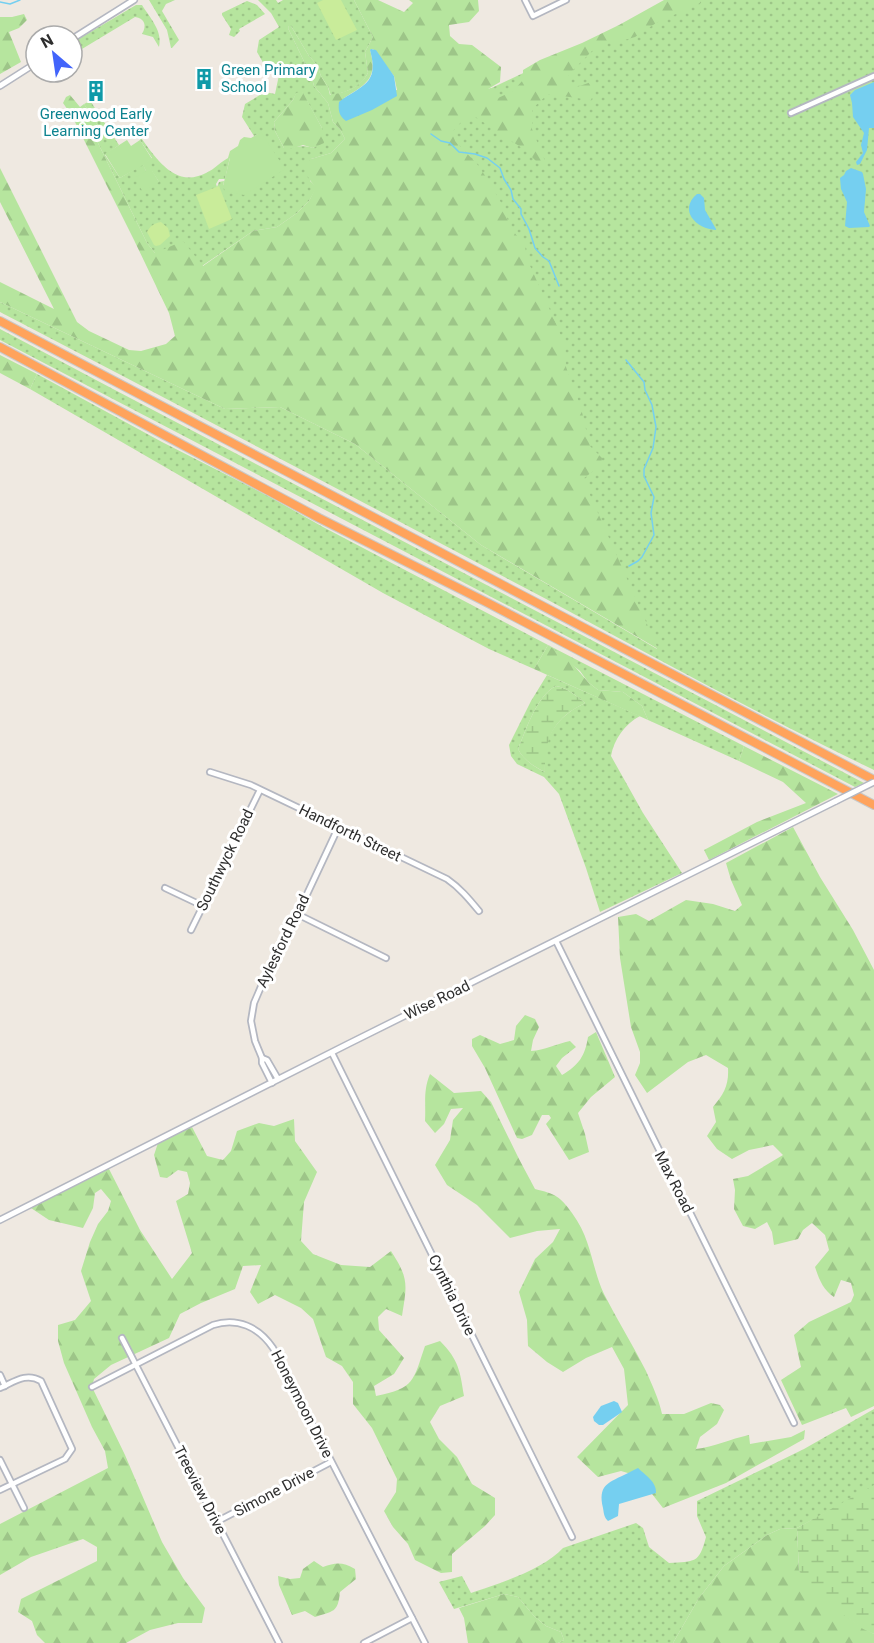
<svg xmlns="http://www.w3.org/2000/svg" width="874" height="1643" font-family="Roboto,sans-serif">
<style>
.grass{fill:url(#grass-dots);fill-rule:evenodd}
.forest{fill:url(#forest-firs);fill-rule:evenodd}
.wetland{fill:url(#wetland-marsh)}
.park{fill:#b6e59e}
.pitch{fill:#c9ec9a}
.water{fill:#75cff0}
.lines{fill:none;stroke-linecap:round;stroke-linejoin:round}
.stream{stroke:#75cff0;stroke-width:1.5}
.minor-casing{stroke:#b4b7c1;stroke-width:8}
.tertiary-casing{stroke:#b4b7c1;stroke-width:8}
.motorway-casing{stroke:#c9c9c9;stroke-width:10}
.minor{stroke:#fff;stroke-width:4.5}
.tertiary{stroke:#fff;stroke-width:5}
.motorway{stroke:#ffa35c;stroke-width:8}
.tertiary-bridge-casing{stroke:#b4b7c1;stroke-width:8;stroke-linecap:butt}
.tertiary-bridge{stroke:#fff;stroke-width:5}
.labels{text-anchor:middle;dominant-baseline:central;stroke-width:6;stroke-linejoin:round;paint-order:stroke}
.culture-label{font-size:15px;fill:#0d838f;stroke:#fff;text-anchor:start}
.street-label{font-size:15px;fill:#2e2e2e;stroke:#fff}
</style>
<defs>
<pattern id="grass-dots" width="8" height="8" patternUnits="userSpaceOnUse" patternTransform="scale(1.5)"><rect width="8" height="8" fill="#b6e59e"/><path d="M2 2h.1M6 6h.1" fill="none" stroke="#9dc588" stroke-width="1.8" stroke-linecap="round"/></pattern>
<pattern id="forest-firs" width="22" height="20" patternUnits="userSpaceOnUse" patternTransform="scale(1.5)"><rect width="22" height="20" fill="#b6e59e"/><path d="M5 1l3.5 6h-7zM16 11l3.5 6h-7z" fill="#9dc588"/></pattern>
<pattern id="wetland-marsh" width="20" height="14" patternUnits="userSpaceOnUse" patternTransform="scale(1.5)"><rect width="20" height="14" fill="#b6e59e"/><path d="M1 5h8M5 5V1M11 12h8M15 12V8" fill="none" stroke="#9dc588"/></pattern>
</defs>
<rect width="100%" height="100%" fill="#efe9e1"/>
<g class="grass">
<path d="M149,0H175L166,4L162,11L179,40L172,48H171L167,30Z"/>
<path d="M258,0H276L278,3L283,0H354L373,37L365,52L368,73C359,89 347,91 331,96L328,87L321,76L317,65L309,56L291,26H289L288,28L312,78L314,86L328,103L333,122L340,129L345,139L331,153L311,159L310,181L317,187L309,201L297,213L277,227L253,231L202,266L155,253L147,243L97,141L103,133L84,104L90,101L91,102L119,145L105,155L120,178L143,164L146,171L159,182L146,162L152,158L140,140L141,138C156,158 175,189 206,173C215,169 221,161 230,157L225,179H219L216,184L217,187L219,182L224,181L223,186L261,133L254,136L242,117L245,104L265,92L275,94L279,75L269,73L257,52L259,40L279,27L271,13ZM302,92L322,128L314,148C301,144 296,148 284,148L275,131L274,122L293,100L296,94Z"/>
<path d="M678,0H874V770C764,717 656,658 548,600C366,504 183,407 0,312V302L225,409L280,407L355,444L481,545L657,649L424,120Z"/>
<path d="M247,1L257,5L265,14L239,29L240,31L234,37L229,35L231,29L222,15V13Z"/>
<path d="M136,5H142C150,18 163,31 159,47L153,37L142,34C147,26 145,18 135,17L72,55V43Z"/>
<path d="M0,329L113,389L864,783L855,787L0,340Z"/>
<path d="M37,374L162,442L270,497L323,527L548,645L744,746L739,761L648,720L642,706L623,692L598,690L588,682L580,671L548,645L534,669L489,649L383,593L30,389Z"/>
<path d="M547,675L640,716C625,724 614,739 611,756L643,813L682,873L600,912L586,868L559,794L544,777L517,764L511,756L509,745L531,701ZM556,686C568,688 576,696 585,703C562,714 546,731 544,758C544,763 545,768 545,772C534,767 523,759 518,749C526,730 537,695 556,686Z"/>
<path d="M874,1409V1487L797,1528L780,1529L767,1535L724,1566L699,1598L673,1643H558L564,1640L561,1632L546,1626L534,1616L518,1597L504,1594L454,1609L439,1582L462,1576L471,1593C499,1584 544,1569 563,1548L636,1523L643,1528L649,1547L669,1563C695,1561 699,1564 706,1537L697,1516V1501L804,1449Z"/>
</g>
<g class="forest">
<path d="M354,0H378L404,12L413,3L409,0H478L479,11L469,22L449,25L450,36L459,44L472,45L501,67L500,82L488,89L491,88L498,98L513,91L523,80V70L540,60L582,43L619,25L664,0H707L656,23L635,37L621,41L609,42L592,51L571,72L565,81L574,88L591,82L596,88L591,100L548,94L532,109V129L545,161H536L524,149L505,137L494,132L492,128L474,116L463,120L453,131L455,141L477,164L486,177L503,206L510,227L525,246L527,259L558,328L565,348L566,367L581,408L590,446L602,458L601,465L583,479L658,649L481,545L355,444L280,407L225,409L0,302V282L54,309L0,202V168L77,322L89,331L129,350L141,351L166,344L175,336L169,313L134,240L72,116L63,103L66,97L70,95L80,107L84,104L103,133L97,141L147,243L155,253L183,241L203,266L253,231L277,227L297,213L309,201L316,187C309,180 306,175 305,166L311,159L331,153L345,139L340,129L333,122L328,103L314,86L312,78L288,28L289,26H291L309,56L317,65L321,76L328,87L330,95C347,92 359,88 368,73L365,52L373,37ZM373,49L394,76L397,90L344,98C367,84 378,78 370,50Z"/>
<path d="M24,14L27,20L19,28L9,32L21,62L0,74V17H12Z"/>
<path d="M302,91L322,128L324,143L313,148L303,145L294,148H284L275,131L274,122L293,100L296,93Z"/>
<path d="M0,355L37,374L30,389L0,373Z"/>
<path d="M548,645L570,661L588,682L598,690L623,692L642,706L648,720L534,669Z"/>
<path d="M744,746L838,794L709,860L704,850L757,822L806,803L783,782L739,761Z"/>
<path d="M793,827L820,877L853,930L874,970V1406L851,1417L846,1408L802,1425L781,1380L801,1367L794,1335L809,1322L851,1302L854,1295L851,1283L841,1280L834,1297C823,1290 819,1279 815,1267L829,1250L825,1235L812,1223L803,1230L798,1239L774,1245L772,1232L767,1222L755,1229L743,1226L734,1209L735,1190L733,1179L748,1176L783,1155L773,1145L749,1150L732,1159L717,1149L707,1136L716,1122L713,1107C724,1094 729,1085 728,1068L706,1055L688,1062L647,1093L635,1075L640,1063V1052L631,1027L620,958L618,917L636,914L649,921L686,900L713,904L735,911L742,905L731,880L726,863Z"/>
<path d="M525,1015L535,1019L539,1027L533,1040L531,1051C545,1050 556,1044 570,1041L576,1047L562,1058L556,1066L562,1075C579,1065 585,1056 588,1037L596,1032L615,1077L591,1097L578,1113L585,1134L589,1152L569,1160L546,1124L551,1118L549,1115H542L532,1135L522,1139L517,1138L485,1068L472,1046V1039L480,1035L500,1044L514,1040L516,1026Z"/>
<path d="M430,1074L454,1093L481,1091L491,1102L519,1159L535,1189C555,1194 560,1196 572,1213C592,1240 591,1266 604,1294C617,1320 633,1345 646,1371C652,1385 659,1399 662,1414H684L711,1403L720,1405L724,1410L717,1424L700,1437L696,1449C714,1447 730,1439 749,1435L750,1444L791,1437L805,1430L804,1439L726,1483L663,1508L638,1476L621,1471L598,1477L577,1457L628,1405L624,1369L612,1347L586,1358L563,1372L547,1362L528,1346L527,1320L519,1292L535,1259L553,1242L560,1229L537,1231L510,1238L477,1205L447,1185L435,1165L450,1140L453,1120L463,1108L451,1109L444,1124L435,1133L425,1121C426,1103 423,1091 430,1074Z"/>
<path d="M294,1119L295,1141L317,1172L304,1202L301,1241L313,1254L341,1265L370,1267L391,1251C409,1279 407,1284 402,1316L386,1309L378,1317L379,1330L404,1358L394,1374L374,1386L376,1396C415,1388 413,1381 425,1346L440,1341C459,1360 460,1371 464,1396L440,1406L430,1422L439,1439L457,1457L472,1484L495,1498V1515L485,1526L452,1554V1572L441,1573L415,1560L408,1544L393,1527L384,1511L396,1492L397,1479L372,1428L353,1404V1382L342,1366L326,1357L313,1319L301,1308L275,1295L258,1304L250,1292L261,1265L243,1266L235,1289L201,1303L180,1314L169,1338L111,1365L94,1379L92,1387L125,1455L162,1542L183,1578L205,1608L202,1623H178L150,1630L126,1643H45L37,1635L32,1621L18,1612L21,1599L97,1561V1547L83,1539L31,1557L0,1575V1524L108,1468L105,1451L92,1427L64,1363L58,1341V1325L75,1320L91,1301L81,1271L90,1242L98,1224L108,1211L111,1201L101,1189L95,1193L93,1208L83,1228L49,1220L31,1208L108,1167L140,1230L172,1279L192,1253L176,1201L188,1194L190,1183L187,1172L178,1170L167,1178L160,1177L154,1155L158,1143L192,1127L207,1156L223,1160L231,1151L237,1131L259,1123L274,1126Z"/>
<path d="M797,1528L799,1571C822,1593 845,1619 874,1634V1643H673L699,1598L724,1566L767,1535L780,1529Z"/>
<path d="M314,1561L323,1567C336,1562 343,1562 355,1569L356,1579L340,1592C338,1613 333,1611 315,1617L305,1611L292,1615L279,1585L278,1576L290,1579L300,1578L303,1569Z"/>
<path d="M504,1594L518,1597L534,1616L546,1626L561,1632L564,1640L558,1643H468L464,1618L459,1608Z"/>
</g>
<g class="wetland">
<path d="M556,686C568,688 576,696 585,703C554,718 544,738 545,772C535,767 523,760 518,749C526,730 537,695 556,686Z"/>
<path d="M874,1485V1634L863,1629L818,1596L799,1571L797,1528Z"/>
</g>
<g class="park">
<path d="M261,132L285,169L244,195L225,191L223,186L230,158H228L230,151L238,146L240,140L244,137L251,138Z"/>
<path d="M127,140L131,146L140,140L152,159L147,162L159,182L143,192L134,178L146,171L143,165L120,178L105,154Z"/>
</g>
<g class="pitch">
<path d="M323,0H341L357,30L336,40L317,3Z"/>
<path d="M219,186L232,219L209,229L196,195Z"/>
<path d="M161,222L168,228L170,236L160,245L156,246L154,245L147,232C150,226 154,223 161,222Z"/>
</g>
<g class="water">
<path d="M371,49L376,50L394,76L397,96L372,110L346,121C339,116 338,110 339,102C361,85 380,85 370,50Z"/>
<path d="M874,82V128H869L867,150L860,164L857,165L856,162L863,153L861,145L864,133L853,117L852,103L850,95L855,90Z"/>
<path d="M851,168L862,172L863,174L866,189L864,212L870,226L869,227L849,228L845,226L847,202L841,189L840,178L844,175L846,171Z"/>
<path d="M697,194H700L704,198L705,210L716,229V230C696,229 678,210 697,194Z"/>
<path d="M614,1401L618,1403L622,1412L603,1425H599L594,1421L593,1417L601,1406Z"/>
<path d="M638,1468C645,1475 657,1482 656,1493L619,1504L618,1516L608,1521C604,1517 604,1514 603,1508C598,1486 607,1483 624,1475C629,1473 633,1470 638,1468Z"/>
</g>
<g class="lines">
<g class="stream">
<path d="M0,2L10,4L20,0"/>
<path d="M431,134L441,141L450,143L459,152L475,154L487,158L500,168L504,179L511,190L513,199L521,209V214L529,229L535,248L543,257L549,261L559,286"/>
<path d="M626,360L644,382L645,390L652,405L656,427L653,448L644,469V476L654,497L651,513L654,535L642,557L638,561L629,566"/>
</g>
<defs>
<g id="minor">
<path d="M525,0L533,16L566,0"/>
<path d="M791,113L874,76"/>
<path d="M210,772L251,785L447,879C460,888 469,899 479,911"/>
<path d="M165,888L203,906"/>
<path d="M297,914L386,958"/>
<path d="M191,930L260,790"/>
<path d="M556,941L794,1423"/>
<path d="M332,1053L572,1537"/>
<path d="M262,1058L267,1060L278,1079"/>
<path d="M272,1083L262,1063V1058L255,1041L251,1021L254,1003L269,968L293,924L338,828"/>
<path d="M122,1338L279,1643"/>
<path d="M0,1375L5,1386"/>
<path d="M92,1387L213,1325C237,1317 259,1327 273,1348L425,1643"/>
<path d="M0,1388C14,1382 26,1372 41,1381L72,1449L65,1459L0,1490"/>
<path d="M0,1460L24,1508"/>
<path d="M216,1522L331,1462"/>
<path d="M364,1643L412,1618"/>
</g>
<g id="tertiary">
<path d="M72,39L134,0"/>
<path d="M0,86L36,63"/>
<path d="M0,1220L348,1044L836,801"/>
</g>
<g id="motorway">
<path d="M0,321L874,780"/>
<path d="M0,347L319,518L488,603L874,805"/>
</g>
</defs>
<use href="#minor" class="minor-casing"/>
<use href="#tertiary" class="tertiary-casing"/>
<use href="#motorway" class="motorway-casing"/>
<use href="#minor" class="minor"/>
<use href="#tertiary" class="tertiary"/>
<use href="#motorway" class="motorway"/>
<defs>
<path id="tertiary-bridge" d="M836,801L874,782"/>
</defs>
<use href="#tertiary-bridge" class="tertiary-bridge-casing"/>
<use href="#tertiary-bridge" class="tertiary-bridge"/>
</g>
<defs>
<symbol id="building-bare" viewBox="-9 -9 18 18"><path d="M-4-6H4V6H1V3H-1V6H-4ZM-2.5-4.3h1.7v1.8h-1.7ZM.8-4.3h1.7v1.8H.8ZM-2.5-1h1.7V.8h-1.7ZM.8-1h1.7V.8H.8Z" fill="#0f9aa8" stroke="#fff" stroke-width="2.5" paint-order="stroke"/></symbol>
</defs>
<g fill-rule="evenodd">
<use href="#building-bare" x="189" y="64" width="30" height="30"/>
<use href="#building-bare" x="81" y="76" width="30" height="30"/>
</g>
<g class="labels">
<g class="culture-label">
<text x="221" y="70">Green Primary<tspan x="221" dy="17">School</tspan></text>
<text x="96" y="114" text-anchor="middle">Greenwood Early<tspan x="96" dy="17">Learning Center</tspan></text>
</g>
<g class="street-label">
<text transform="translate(350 833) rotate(26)">Handforth Street</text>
<text transform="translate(225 860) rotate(-64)">Southwyck Road</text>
<text transform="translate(283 941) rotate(-64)">Aylesford Road</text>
<text transform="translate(437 1000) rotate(-26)">Wise Road</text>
<text transform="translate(674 1182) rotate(63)">Max Road</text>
<text transform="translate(452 1295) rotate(64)">Cynthia Drive</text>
<text transform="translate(302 1404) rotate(63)">Honeymoon Drive</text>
<text transform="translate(200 1490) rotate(63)">Treeview Drive</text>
<text transform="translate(274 1492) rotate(-28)">Simone Drive</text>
</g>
</g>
<g transform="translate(54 54) rotate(331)"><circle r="28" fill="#ffffff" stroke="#ababab" stroke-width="1.5"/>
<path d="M0-4.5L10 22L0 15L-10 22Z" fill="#4264fb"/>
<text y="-9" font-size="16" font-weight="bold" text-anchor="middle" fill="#2e2e2e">N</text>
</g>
</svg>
